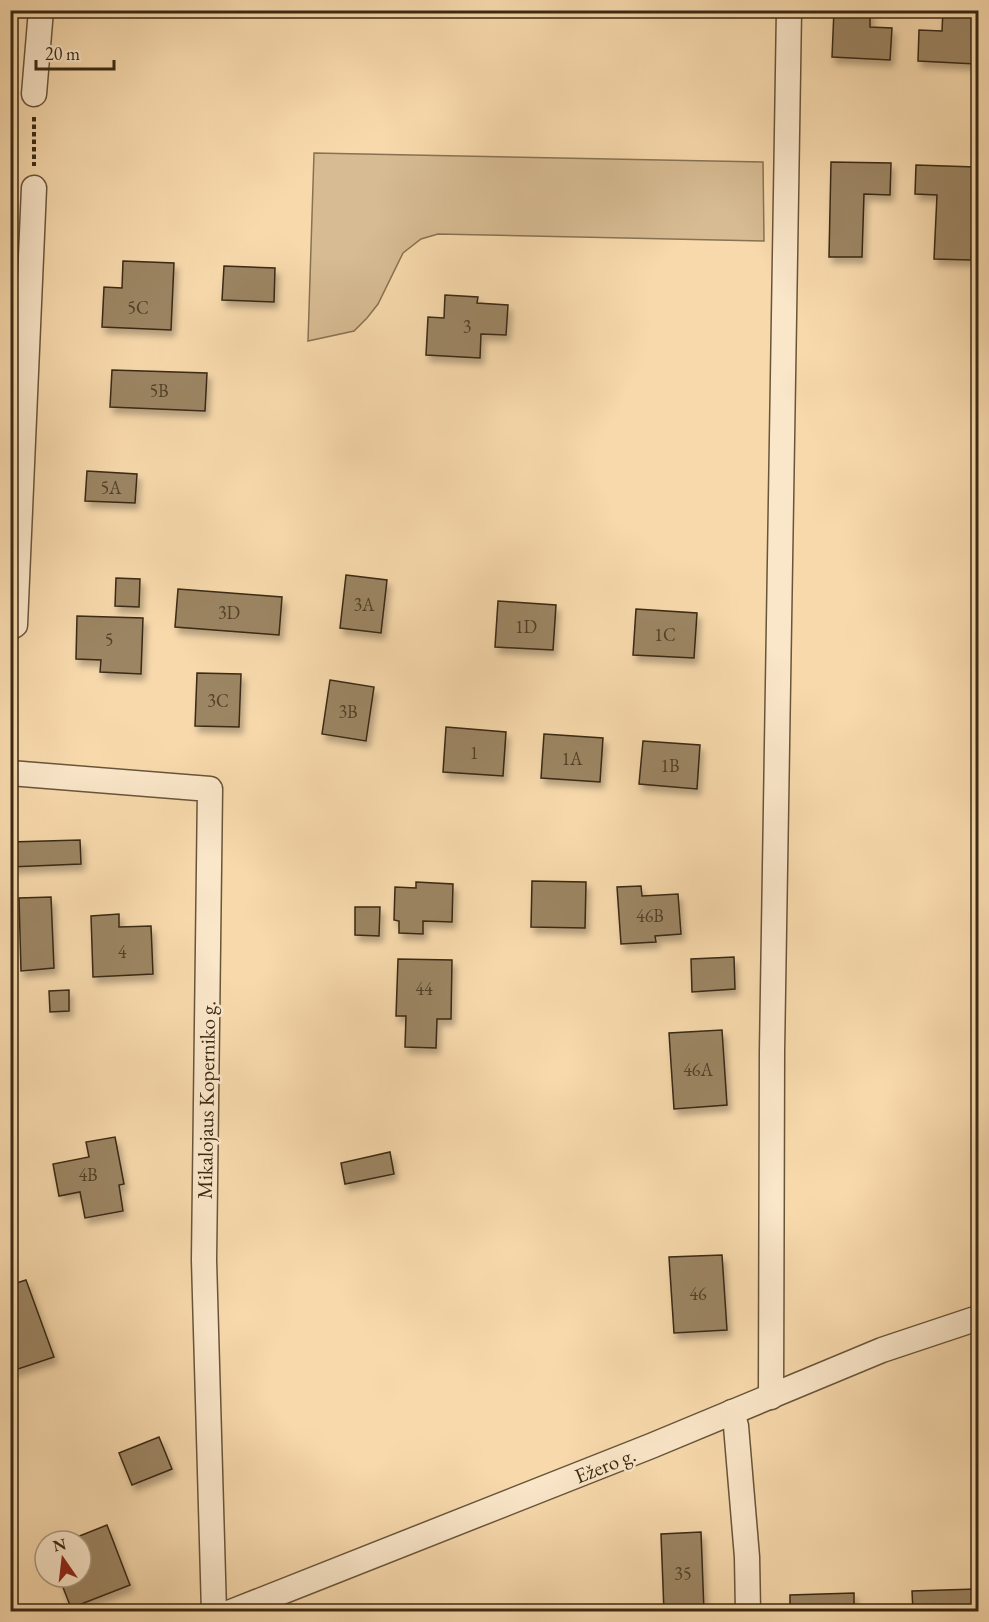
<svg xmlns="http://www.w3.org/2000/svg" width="989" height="1622" font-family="'EB Garamond',serif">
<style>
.green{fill:#d7bb92;stroke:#887252;stroke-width:1.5}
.building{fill:#9c8563;stroke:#3a2913;stroke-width:1.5;filter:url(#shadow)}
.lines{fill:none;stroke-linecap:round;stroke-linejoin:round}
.minor-casing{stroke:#695539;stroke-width:27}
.path{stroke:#3a2913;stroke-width:4;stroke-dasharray:4.5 3;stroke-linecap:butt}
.minor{stroke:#fae6c9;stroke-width:24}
.labels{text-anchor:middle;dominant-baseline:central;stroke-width:5;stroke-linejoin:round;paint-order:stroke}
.number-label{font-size:18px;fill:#524027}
.street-label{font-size:21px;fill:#3a2913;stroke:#fae6c9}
</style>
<defs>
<filter id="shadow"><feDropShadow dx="3.5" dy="6" stdDeviation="3" flood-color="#0004"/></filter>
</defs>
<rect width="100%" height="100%" fill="#f7d9ac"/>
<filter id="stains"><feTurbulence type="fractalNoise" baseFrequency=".00333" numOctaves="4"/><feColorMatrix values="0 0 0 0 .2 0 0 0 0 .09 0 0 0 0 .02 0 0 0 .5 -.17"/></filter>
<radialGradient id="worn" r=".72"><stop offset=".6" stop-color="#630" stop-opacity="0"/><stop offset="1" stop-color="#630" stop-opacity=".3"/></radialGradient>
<path class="green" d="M314,153L763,162L764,241L438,234L421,239L403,253L378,304L367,318L354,331L308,341Z"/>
<g class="building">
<path d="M834,10H870V27L892,28L890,60L832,57Z"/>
<path d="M943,10H978L976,64L918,61L919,30L942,31Z"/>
<path d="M831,162L891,163L890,195L864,194L862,257H829Z"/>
<path d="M916,165L975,167L971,260L934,259L937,195L915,194Z"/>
<path d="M123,261L174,263L171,330L102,327L104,287L122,288Z"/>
<path d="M224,266L275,268L274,302L222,300Z"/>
<path d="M445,295L478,297L477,303L508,305L506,335L481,334L480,358L426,355L428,317L444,318Z"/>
<path d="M112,370L207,373L205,411L110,407Z"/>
<path d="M87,471L137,474L135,503L85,501Z"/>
<path d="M346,575L387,580L381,633L340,628Z"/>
<path d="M116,578L140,579L139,607L115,606Z"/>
<path d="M178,589L282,597L279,635L175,627Z"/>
<path d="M498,601L556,605L553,650L495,647Z"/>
<path d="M636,609L697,613L694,658L633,655Z"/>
<path d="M77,616L143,618L141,674L100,672L101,660L76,659Z"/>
<path d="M197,673L241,674L239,727L195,726Z"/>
<path d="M330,680L374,687L366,741L322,734Z"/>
<path d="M446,727L506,732L503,776L443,772Z"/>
<path d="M544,734L603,738L600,782L541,778Z"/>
<path d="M643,741L700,745L697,789L639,784Z"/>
<path d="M80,840L81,864L10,867V842Z"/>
<path d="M532,881L586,882L585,928L531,927Z"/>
<path d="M416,882L453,884L452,922L423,921V934L399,933V921L394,920L395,887L416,888Z"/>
<path d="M641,886L642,896L678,894L681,934L655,936L656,942L621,944L617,887Z"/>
<path d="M51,897L54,968L21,971L19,898Z"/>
<path d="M355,907H380L379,936L355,935Z"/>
<path d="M119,914V927L151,926L153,974L93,977L91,916Z"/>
<path d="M734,957L735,989L692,992L691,959Z"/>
<path d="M398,959L452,960L451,1019H437L436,1048L405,1047L406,1016H396Z"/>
<path d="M69,990V1011L50,1012L49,991Z"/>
<path d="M722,1030L727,1105L674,1109L669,1033Z"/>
<path d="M115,1137L124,1184L119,1185L123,1211L85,1218L80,1192L59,1196L53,1164L89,1157L86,1142Z"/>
<path d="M390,1152L394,1174L345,1184L341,1163Z"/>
<path d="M722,1255L727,1330L674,1333L669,1257Z"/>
<path d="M26,1280L54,1357L12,1371L10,1285Z"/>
<path d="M159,1437L172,1469L132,1485L119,1453Z"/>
<path d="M107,1525L130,1585L71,1608L59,1577H81V1541H67Z"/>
<path d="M701,1532L704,1612H664L661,1534Z"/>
<path d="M976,1589L977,1612H913L912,1591Z"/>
<path d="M854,1593V1612H790V1595Z"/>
</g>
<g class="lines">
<defs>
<g id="minor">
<path d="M34,94L41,10"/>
<path d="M10,628L15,625L34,188"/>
<path d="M10,773L210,789L204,1260L214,1612"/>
<path d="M771,1397L772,1052L789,10"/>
<path d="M732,1412L736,1426L747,1557L748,1612"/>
<path d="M231,1612L651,1446L882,1350L978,1318"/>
</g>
</defs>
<use href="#minor" class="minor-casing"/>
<path class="path" d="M34,117V166"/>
<use href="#minor" class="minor"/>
</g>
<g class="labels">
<g class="number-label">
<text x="138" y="307">5C</text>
<text x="467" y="326">3</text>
<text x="159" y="390">5B</text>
<text x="111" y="487">5A</text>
<text x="364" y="604">3A</text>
<text x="229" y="612">3D</text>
<text x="526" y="626">1D</text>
<text x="665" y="634">1C</text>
<text x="109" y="639">5</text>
<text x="218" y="700">3C</text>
<text x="348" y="711">3B</text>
<text x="474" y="752">1</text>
<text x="572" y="758">1A</text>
<text x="670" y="765">1B</text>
<text x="650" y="915">46B</text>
<text x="122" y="951">4</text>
<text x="424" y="988">44</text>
<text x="698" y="1069">46A</text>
<text x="88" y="1174">4B</text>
<text x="698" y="1293">46</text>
<text x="683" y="1573">35</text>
</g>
<g class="street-label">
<text transform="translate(206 1100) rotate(-89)">Mikalojaus Koperniko g.</text>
<text transform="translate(605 1465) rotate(-22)">Ežero g.</text>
</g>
</g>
<rect width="989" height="1622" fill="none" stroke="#f7d9ac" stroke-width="36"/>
<rect x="12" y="12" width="965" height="1598" fill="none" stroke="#3a2913" stroke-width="3"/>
<rect x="18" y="18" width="953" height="1586" fill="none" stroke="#3a2913" stroke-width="1.5"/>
<g transform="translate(63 1559) rotate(346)"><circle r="28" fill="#fae6c9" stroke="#ad9a80" stroke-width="1.5"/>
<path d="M0-4.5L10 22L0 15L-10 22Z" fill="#8f2418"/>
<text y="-9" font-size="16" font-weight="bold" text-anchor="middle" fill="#3a2913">N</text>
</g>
<path d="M36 60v9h78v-9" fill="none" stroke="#3a2913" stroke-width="3"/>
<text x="45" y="60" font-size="18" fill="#3a2913" stroke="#fae6c9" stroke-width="4.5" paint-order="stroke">20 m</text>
<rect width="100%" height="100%" filter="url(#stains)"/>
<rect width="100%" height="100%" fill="url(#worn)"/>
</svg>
